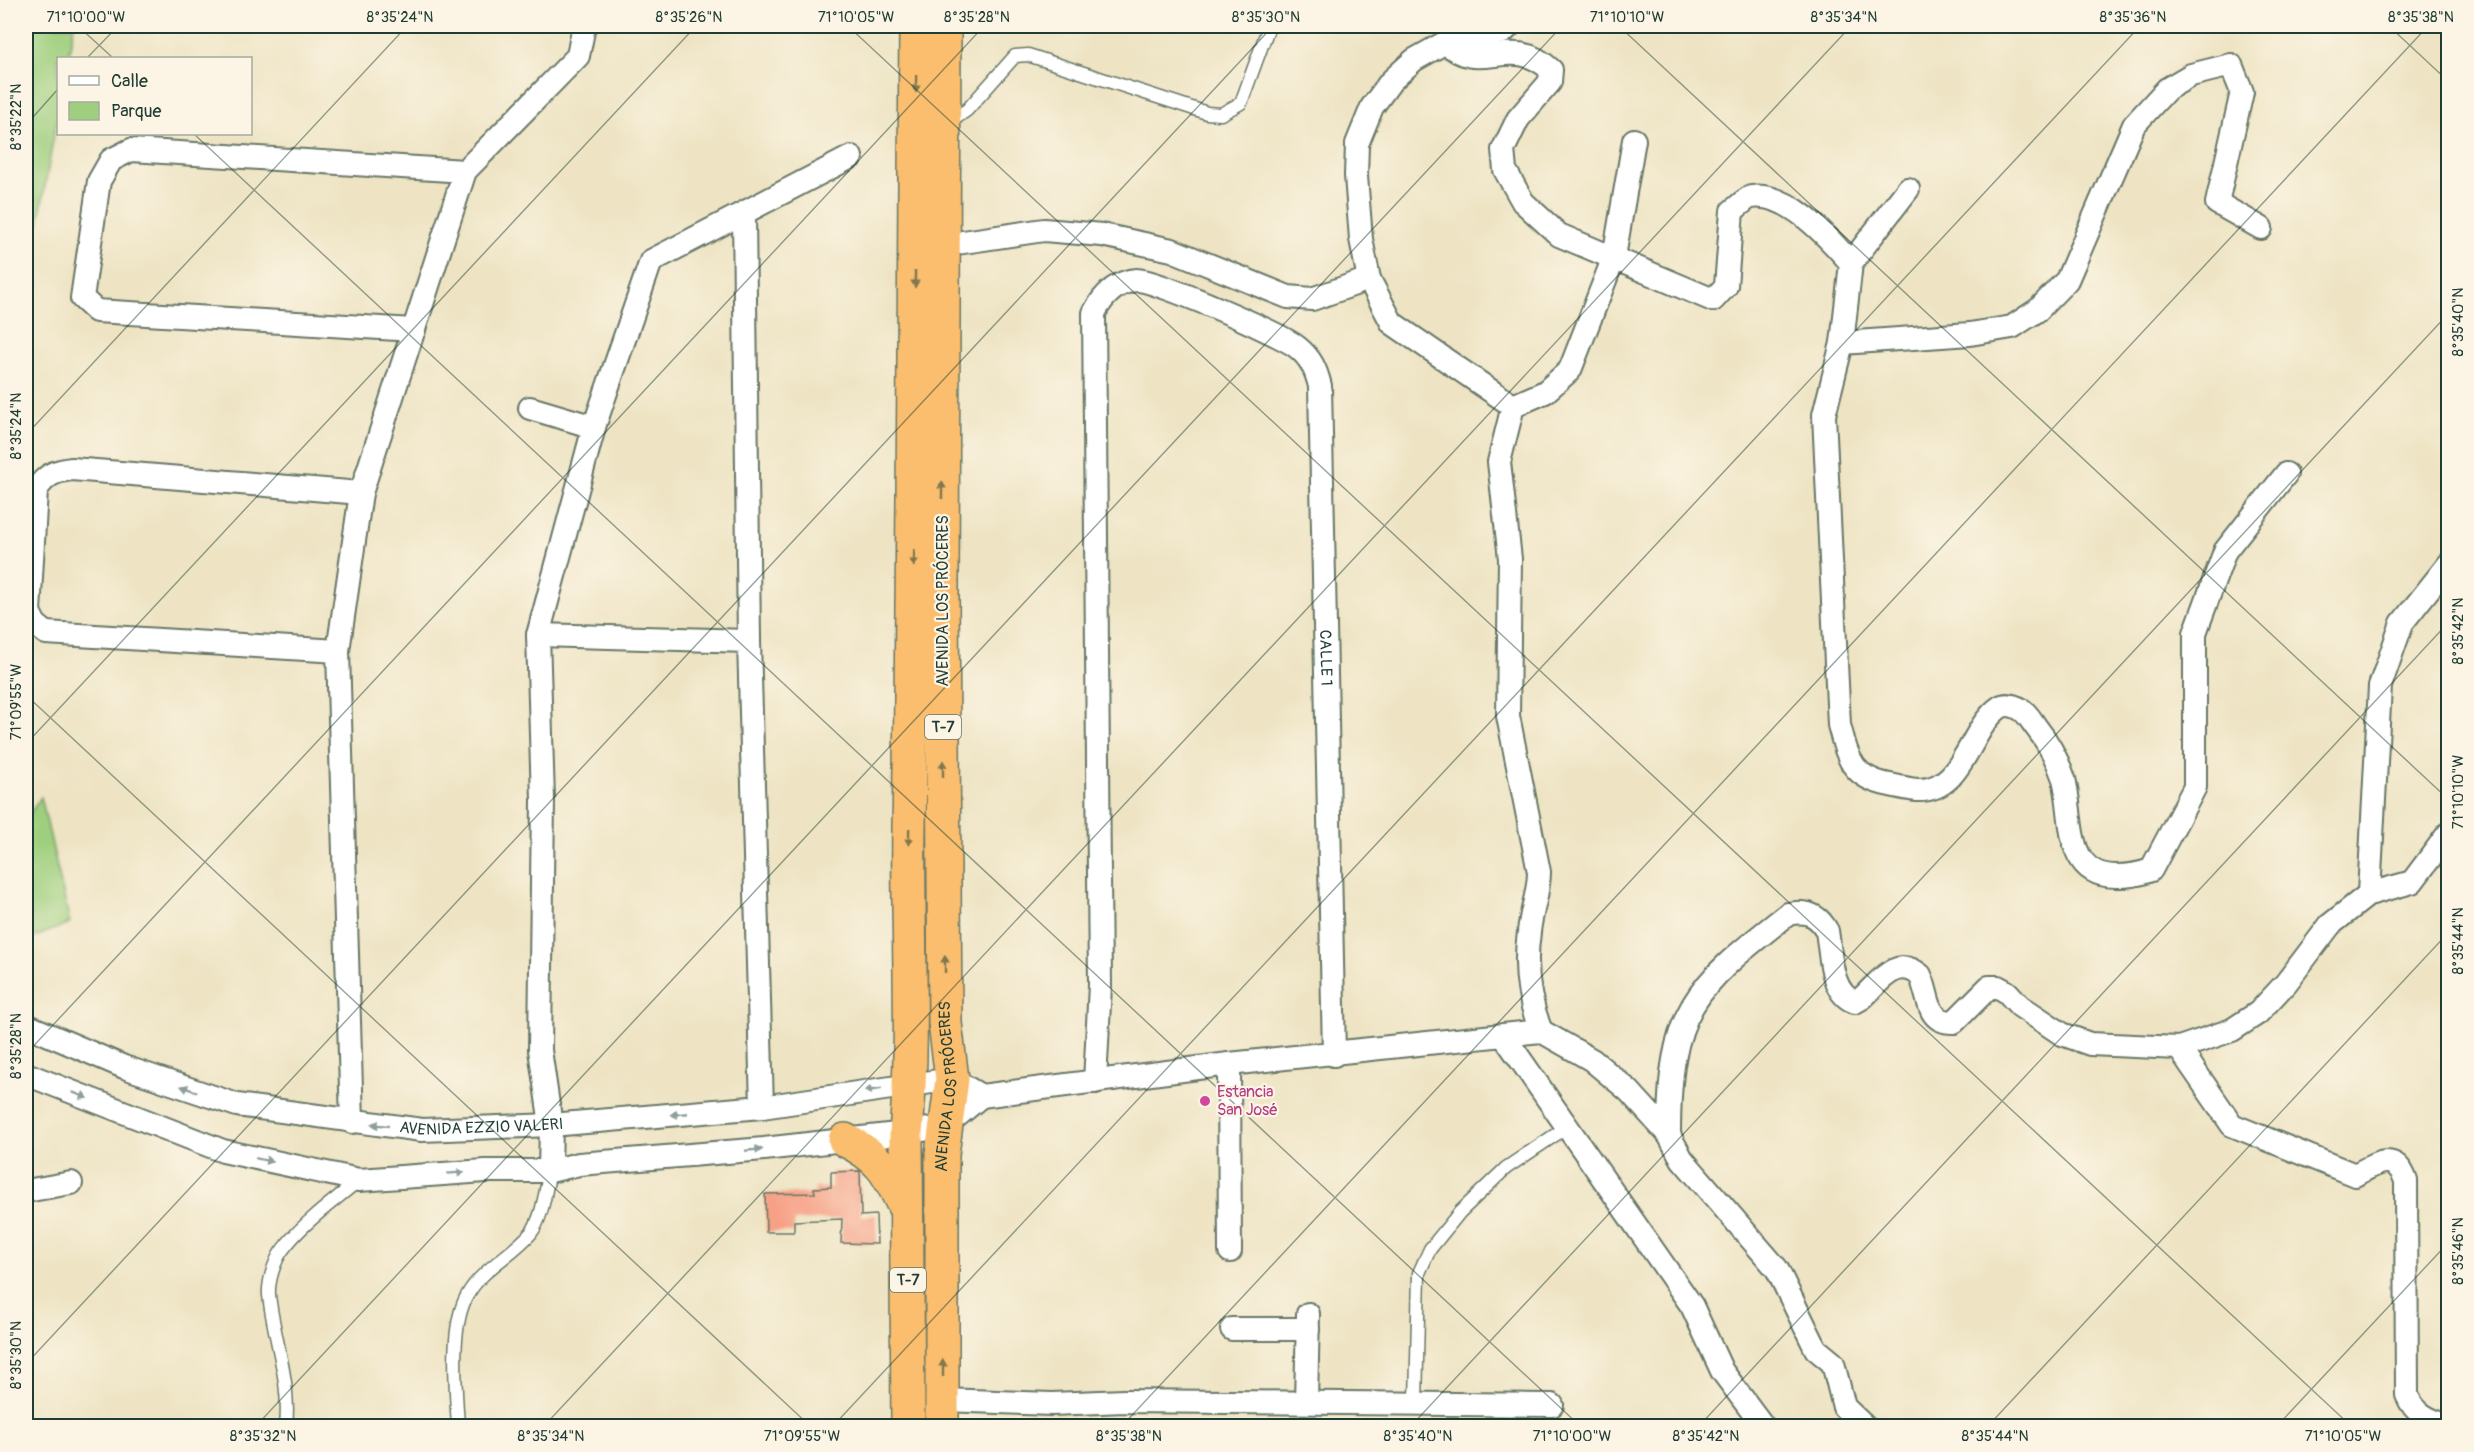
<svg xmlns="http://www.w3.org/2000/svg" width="2474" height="1452" font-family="Pangolin,sans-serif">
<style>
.green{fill:#9fcf7e;stroke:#5f8659;stroke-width:1.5}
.building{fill:#f6a186}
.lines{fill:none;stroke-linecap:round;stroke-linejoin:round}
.lane-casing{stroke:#677766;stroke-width:15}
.street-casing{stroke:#677766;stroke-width:26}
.highway-casing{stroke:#677766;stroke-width:36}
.lane{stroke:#fff;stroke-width:12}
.street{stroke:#fff;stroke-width:22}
.highway{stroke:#fabe6e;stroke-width:33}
.oneway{fill:#82774e}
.oneway2{fill:#8f9e9a}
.ticks{fill:none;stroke:#1f3d34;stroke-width:1.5;stroke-opacity:0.45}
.hotel-dot{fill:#d1479c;stroke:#fcf5e5;stroke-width:2}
.labels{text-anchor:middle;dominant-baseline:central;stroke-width:4.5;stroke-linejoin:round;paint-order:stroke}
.shield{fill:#fcf5e5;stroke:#617469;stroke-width:1.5}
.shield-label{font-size:15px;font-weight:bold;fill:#1f3d34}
.street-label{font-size:16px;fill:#1f3d34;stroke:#fcf5e5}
.hotel-label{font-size:16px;fill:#b23c85;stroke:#fcf5e5;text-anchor:start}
.neatline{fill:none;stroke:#1f3d34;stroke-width:2}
.ticks-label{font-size:15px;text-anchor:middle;fill:#1f3d34}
</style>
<rect width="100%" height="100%" fill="#fcf5e5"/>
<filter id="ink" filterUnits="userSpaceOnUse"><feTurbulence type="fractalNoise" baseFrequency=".0167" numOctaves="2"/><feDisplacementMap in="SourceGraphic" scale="12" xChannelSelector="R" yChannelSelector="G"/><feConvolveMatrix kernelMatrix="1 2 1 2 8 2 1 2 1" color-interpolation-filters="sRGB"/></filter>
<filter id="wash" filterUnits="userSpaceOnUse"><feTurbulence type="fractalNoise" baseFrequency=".008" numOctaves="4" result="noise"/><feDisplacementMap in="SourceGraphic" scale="24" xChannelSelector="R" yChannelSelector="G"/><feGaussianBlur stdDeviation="1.35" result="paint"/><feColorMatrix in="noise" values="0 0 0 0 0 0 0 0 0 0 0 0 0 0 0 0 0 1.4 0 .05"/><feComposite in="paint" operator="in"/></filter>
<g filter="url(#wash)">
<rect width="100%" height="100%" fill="#eee4c4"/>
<g class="green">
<path d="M26,26H74L68,58H58V111L26,296Z"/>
<path d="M41,797L70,923L26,941V819Z"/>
</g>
<g id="blocks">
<path class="building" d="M860,1171L861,1216L876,1215L877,1244L841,1243L842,1219L794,1221V1232H766L765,1194L815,1193L814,1188L831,1187V1172Z"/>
</g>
</g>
<g filter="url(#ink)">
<use href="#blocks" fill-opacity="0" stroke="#677766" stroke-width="1.5"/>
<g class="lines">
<defs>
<g id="lane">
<path d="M944,120L957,117L967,110L1015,56L1028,55L1207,113L1221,114L1241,103L1269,26"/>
<path d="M1416,1403L1419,1273L1430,1249L1460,1212L1506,1168L1567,1127"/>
<path d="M286,1426C291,1381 274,1340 269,1295C268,1282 274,1263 281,1252C301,1224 333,1202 359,1180"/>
<path d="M458,1426C456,1391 449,1325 468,1294C482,1269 512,1255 531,1233C543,1217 545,1191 550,1171"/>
</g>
<g id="street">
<path d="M1509,26L1503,32L1446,42L1414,60L1391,81L1372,107L1357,144L1356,176L1361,239L1369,279L1392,323L1513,406L1499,462L1510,559L1508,716L1539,872C1539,893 1531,911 1529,932C1524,966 1528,999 1541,1031"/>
<path d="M1446,42C1479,77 1511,32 1551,70L1550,82L1518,119L1503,150L1505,170L1523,202L1559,235L1713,300L1726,286L1732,211C1738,207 1745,199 1751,197C1788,191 1829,238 1851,263"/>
<path d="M1908,189L1851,263L1842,343L1824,415L1839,725C1848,758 1851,778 1890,785C1899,787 1908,789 1917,790C1964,792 1969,728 2000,707C2007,703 2015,706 2022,710C2028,714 2032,722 2036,727C2048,742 2058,761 2064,779C2074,816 2063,875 2115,876C2129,876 2138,875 2151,870L2195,787V633L2225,551L2286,474"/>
<path d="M744,215L749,641L762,1107"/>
<path d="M943,245L1044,230L1102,235L1172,250L1288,297L1312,299L1369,279"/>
<path d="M414,330L96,311L82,298L99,181L111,160L131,150L465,171"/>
<path d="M1842,343L1970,334L2012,327L2038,310L2067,280L2134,125L2167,89L2191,75L2231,65L2242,92L2217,203L2261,228"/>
<path d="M1513,406L1545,392L1570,370L1614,257L1634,140"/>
<path d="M530,408L594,427"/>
<path d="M538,635L749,641"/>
<path d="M338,651L46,633L35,624L29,612L36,490C46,475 54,471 72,469L361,493"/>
<path d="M2369,894L2380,686L2402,623L2448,565"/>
<path id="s1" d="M26,1025L124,1067L237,1105L422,1130L551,1125L762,1107L952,1079L981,1096L1229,1064L1541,1031L1592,1060L1629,1091L1669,1135C1669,1010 1693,988 1788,914C1806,910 1818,914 1827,931C1831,954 1830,993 1855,1002L1862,998C1879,983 1896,955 1920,975C1930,995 1925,1023 1954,1022L1989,987H1998L2007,992L2020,1006L2062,1034L2090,1044L2179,1048L2232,1030L2258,1013L2286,983L2330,925L2369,894L2412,882L2448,834"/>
<path d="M1504,1036L1692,1306L1722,1371L1763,1426"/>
<path d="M2179,1048L2232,1125L2355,1175C2376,1164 2395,1150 2406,1181L2407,1395C2415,1414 2429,1421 2448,1425"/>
<path d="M1229,1064L1230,1251"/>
<path d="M26,1074L223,1151L359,1180L485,1171H550L579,1164L764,1149L906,1133L945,1126L981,1096"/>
<path id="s2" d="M1095,1082L1100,985L1094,313C1103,296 1116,282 1136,280C1152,278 1281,334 1297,347C1311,358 1316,370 1320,386L1334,1055"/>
<path d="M352,1122L338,651L361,493L465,171L578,56L584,26"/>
<path d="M1669,1135L1682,1159L1777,1269L1816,1349L1833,1363L1844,1407L1864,1426"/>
<path d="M550,1171L551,1125L540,1050L543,800L538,635L594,427L651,261L851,157"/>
<path d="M26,1191L71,1183"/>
<path d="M1232,1329H1308"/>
<path d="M943,1400L1052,1404L1124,1401L1552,1405"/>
<path d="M1306,1402L1308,1314"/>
</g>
<g id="highway">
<path d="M845,1140C880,1157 888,1172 904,1206"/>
<path d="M908,1426L906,1133C915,1032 907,929 909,827C914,560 914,293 916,26"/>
<path id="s3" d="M942,1426V1154L952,1079L945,1023L942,595L944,26"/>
</g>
</defs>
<use href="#lane" class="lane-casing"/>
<use href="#street" class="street-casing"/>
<use href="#highway" class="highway-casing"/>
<use href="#lane" class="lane"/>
<use href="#street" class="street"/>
<use href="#highway" class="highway"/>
</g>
<defs><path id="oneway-solid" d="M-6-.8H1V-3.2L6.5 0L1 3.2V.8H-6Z" transform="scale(1.5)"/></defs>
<g class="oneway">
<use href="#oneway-solid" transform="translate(916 84) rotate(91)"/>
<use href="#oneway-solid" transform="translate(915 279) rotate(90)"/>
<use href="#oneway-solid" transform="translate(942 490) rotate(-90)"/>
<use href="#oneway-solid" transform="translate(914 558) rotate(91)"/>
<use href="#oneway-solid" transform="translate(943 769) rotate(-90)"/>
<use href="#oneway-solid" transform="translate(909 837) rotate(91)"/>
<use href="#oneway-solid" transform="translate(945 964) rotate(-90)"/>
<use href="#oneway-solid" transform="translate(943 1368) rotate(-90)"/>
</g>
<g class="oneway2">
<use href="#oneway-solid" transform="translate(189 1089) rotate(-161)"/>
<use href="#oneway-solid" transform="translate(873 1090) rotate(172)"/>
<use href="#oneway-solid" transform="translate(80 1095) rotate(21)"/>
<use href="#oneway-solid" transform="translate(679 1114) rotate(175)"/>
<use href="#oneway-solid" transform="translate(380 1125) rotate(-174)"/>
<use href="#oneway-solid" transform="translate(754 1150) rotate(-5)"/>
<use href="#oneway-solid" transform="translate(264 1160) rotate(12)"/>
<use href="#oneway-solid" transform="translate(456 1173) rotate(-4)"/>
</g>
</g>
<path class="ticks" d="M78,26L113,58M848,26L2351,1426M1619,26L2448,799M2389,26L2448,81M87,58L118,26M26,125L58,89M194,134L1580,1426M26,435L407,26M26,695L810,1426M26,744L696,26M26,1054L984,26M26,1364L1273,26M26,1414L39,1426M256,1426L1562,26M544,1426L1851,26M833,1426L2140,26M1122,1426L2428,26M1411,1426L2448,314M1699,1426L2448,623M1988,1426L2448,933M2277,1426L2448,1243"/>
<circle class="hotel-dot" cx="1205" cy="1101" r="6"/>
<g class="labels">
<g class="shield">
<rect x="925" y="715" width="36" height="24" rx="4.5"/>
<rect x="890" y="1268" width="36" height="24" rx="4.5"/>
</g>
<g class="shield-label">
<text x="943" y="727">T-7</text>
<text x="908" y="1280">T-7</text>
</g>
<g class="street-label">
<text transform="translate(943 601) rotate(-90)">AVENIDA LOS PRÓCERES</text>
<text stroke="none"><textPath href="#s2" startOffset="1318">CALLE 1</textPath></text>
<text stroke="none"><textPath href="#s3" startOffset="340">AVENIDA LOS PRÓCERES</textPath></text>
<text stroke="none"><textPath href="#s1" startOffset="472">AVENIDA EZZIO VALERI</textPath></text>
</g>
<g class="hotel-label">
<text x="1217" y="1092">Estancia<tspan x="1217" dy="18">San José</tspan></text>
</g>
</g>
<rect width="2474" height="1452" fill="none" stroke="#fcf5e5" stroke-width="66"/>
<rect x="57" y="57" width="195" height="78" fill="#fcf5e5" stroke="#a4ab9e" stroke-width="1.5"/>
<rect x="69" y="76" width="30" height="9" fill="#ffffff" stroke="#a4ab9e" stroke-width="1.5"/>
<text x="111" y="87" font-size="18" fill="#1f3d34">Calle</text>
<rect x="69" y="102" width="30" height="18" fill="#9fcf7e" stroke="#a4ab9e" stroke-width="1.5"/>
<text x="111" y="117" font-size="18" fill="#1f3d34">Parque</text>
<rect x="33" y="33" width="2408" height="1386" class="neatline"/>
<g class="ticks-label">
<text x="86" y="22">71°10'00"W</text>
<text x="400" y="22">8°35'24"N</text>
<text x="689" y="22">8°35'26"N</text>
<text x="856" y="22">71°10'05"W</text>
<text x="977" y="22">8°35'28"N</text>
<text x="1266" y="22">8°35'30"N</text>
<text x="1627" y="22">71°10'10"W</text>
<text x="1844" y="22">8°35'34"N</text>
<text x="2133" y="22">8°35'36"N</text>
<text x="2421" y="22">8°35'38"N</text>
<text transform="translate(16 117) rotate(-90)" y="5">8°35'22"N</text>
<text transform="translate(2458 322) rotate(-90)" y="5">8°35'40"N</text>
<text transform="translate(16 426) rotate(-90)" y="5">8°35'24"N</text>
<text transform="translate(2458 631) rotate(-90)" y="5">8°35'42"N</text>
<text transform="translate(16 702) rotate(-90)" y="5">71°09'55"W</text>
<text transform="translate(2458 792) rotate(-90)" y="5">71°10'10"W</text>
<text transform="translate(2458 941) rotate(-90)" y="5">8°35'44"N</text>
<text transform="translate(16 1046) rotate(-90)" y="5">8°35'28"N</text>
<text transform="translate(2458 1251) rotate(-90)" y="5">8°35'46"N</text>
<text transform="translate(16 1355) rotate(-90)" y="5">8°35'30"N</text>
<text x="263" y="1441">8°35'32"N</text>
<text x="551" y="1441">8°35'34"N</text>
<text x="802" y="1441">71°09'55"W</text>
<text x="1129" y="1441">8°35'38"N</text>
<text x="1418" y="1441">8°35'40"N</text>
<text x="1572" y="1441">71°10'00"W</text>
<text x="1706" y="1441">8°35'42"N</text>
<text x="1995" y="1441">8°35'44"N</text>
<text x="2343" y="1441">71°10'05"W</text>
</g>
</svg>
